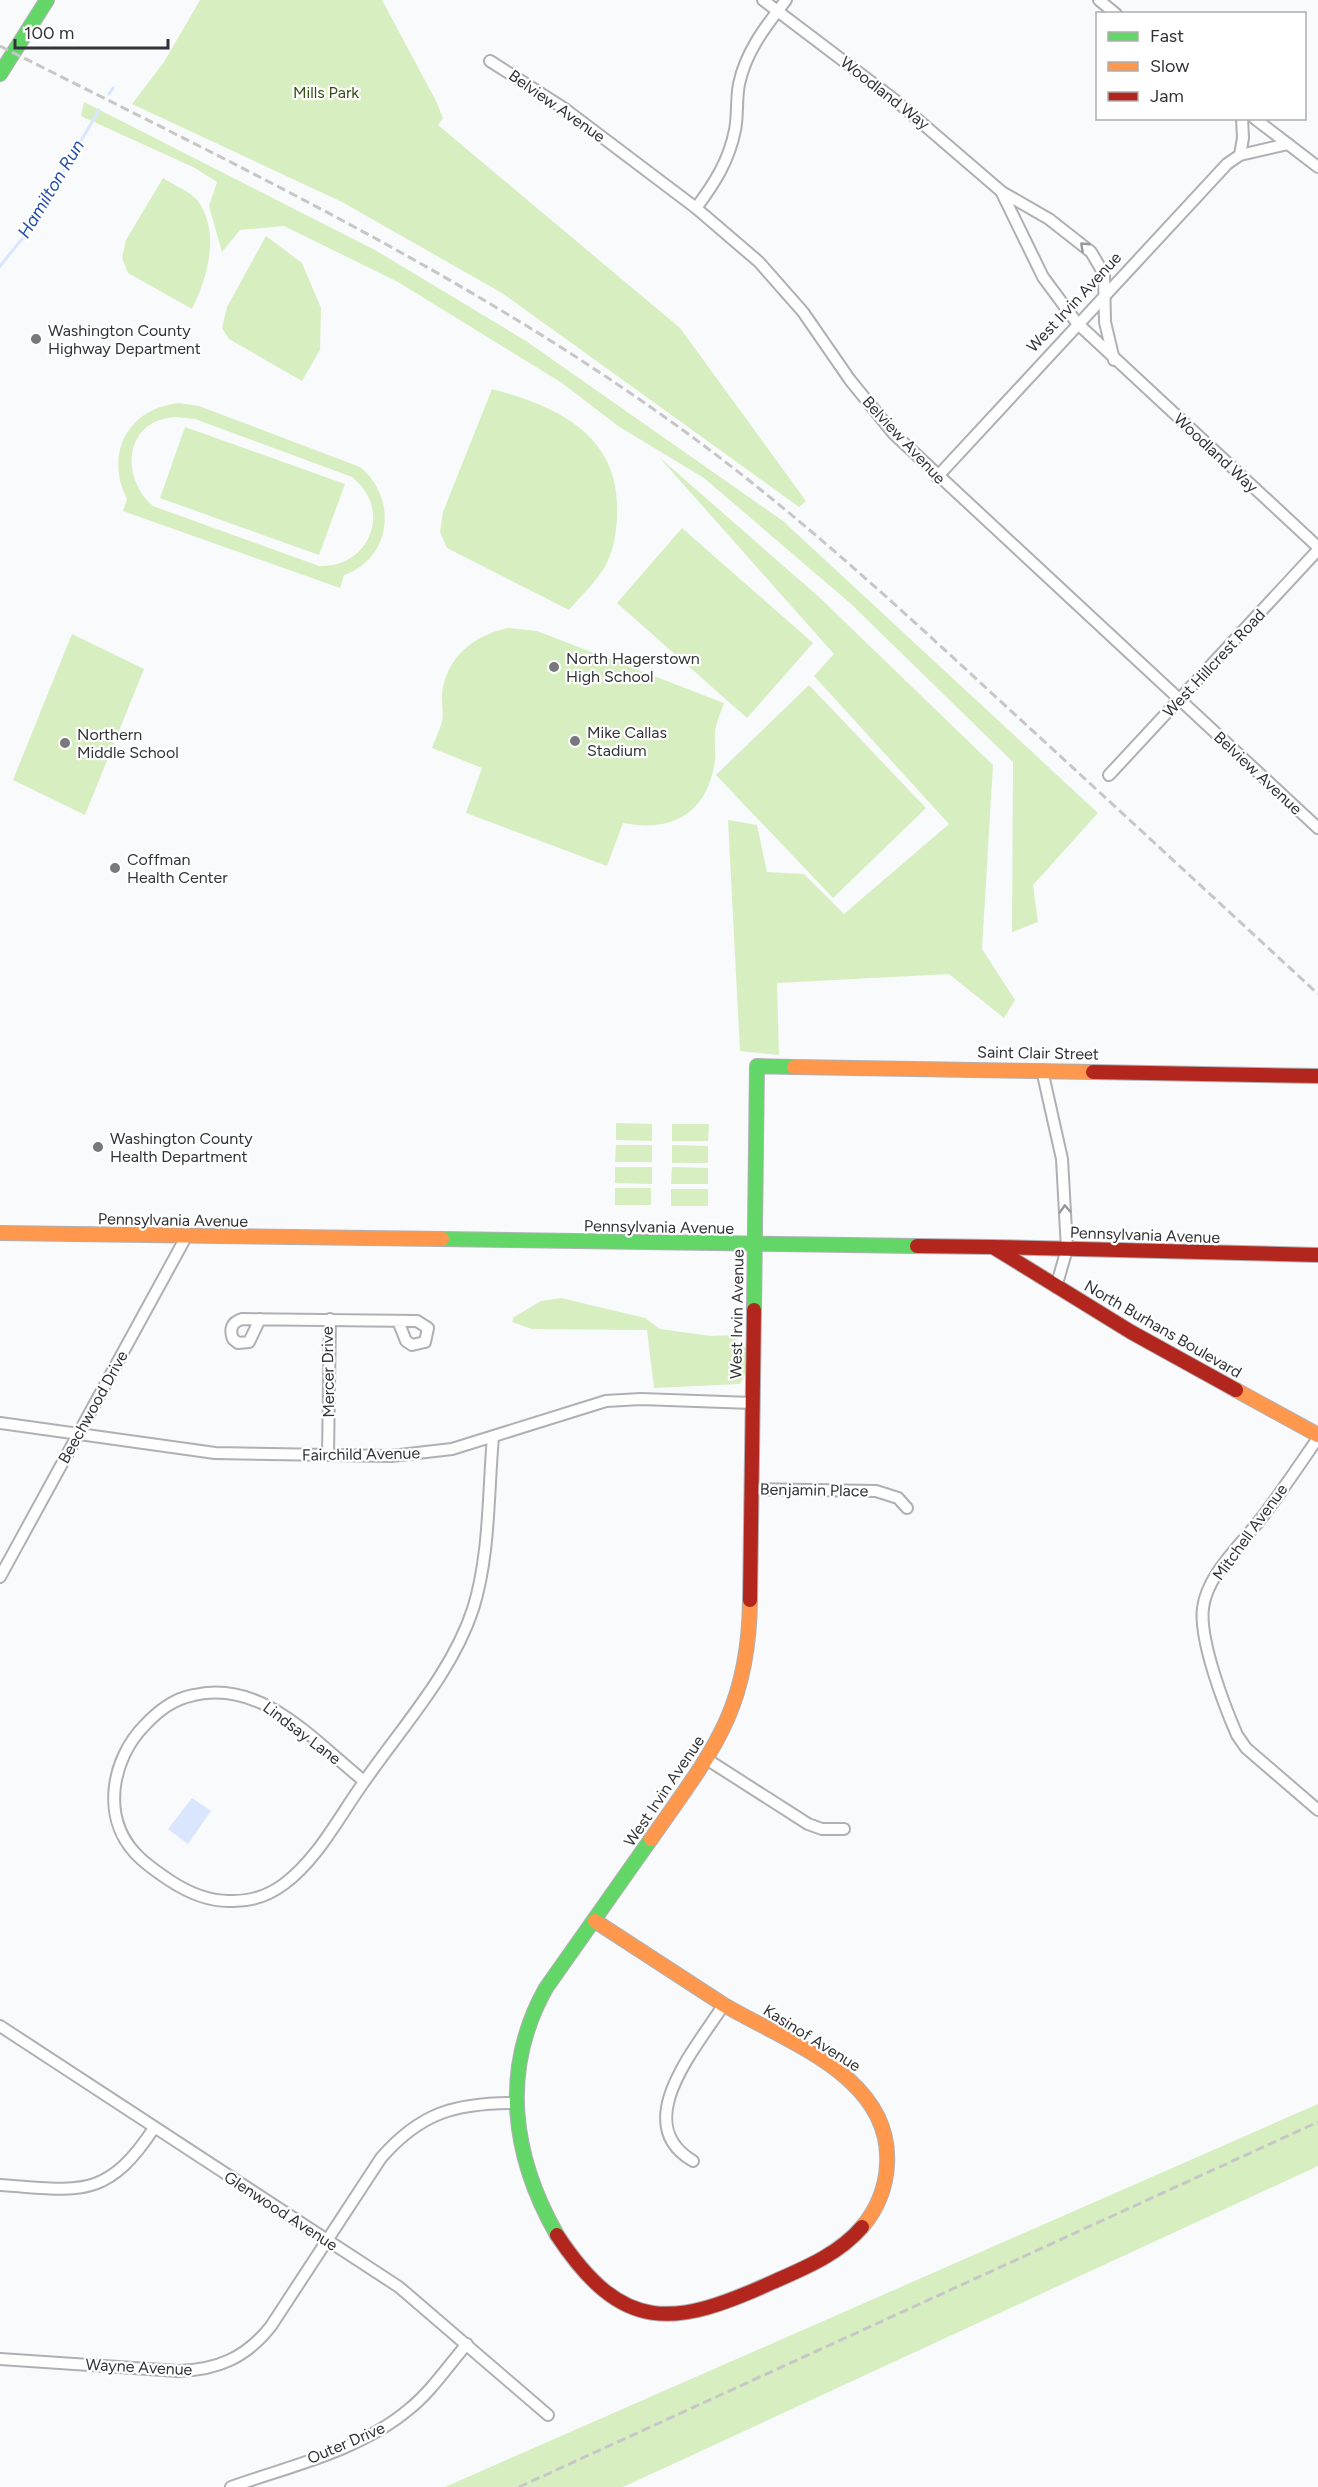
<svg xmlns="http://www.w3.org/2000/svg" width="1318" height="2487" font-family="Figtree,sans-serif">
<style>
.green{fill:#d7eec1;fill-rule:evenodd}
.water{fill:#d9e6fd}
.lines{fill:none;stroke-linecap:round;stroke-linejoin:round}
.stream{stroke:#d9e6fd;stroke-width:3}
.street-casing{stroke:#afb0b3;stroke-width:14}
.fast-casing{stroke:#afb0b3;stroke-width:16}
.slow-casing{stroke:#afb0b3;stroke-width:16}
.jam-casing{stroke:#afb0b3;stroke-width:16}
.street{stroke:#fefeff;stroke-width:10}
.fast{stroke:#63d668;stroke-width:14}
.slow{stroke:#ff974d;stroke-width:14}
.jam{stroke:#b3261e;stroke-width:14}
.rail{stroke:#c7c7c7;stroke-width:3;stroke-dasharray:9 4.5;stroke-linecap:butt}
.oneway{stroke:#98989b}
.poi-dot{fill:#78797c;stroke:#fff;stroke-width:2}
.labels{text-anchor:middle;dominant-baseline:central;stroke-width:4.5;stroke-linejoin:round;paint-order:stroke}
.park-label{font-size:16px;fill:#365013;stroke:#fff}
.street-label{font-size:16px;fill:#323337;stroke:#fff}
.poi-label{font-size:16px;fill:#323337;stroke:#fff;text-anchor:start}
.water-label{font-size:18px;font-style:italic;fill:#2450aa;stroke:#fff}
</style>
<rect width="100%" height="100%" fill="#f9fafc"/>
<g class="green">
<path d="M200,0H382L436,101L443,118L438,125L680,328L806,501L799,507L502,293L342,202L132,104L164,62Z"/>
<path d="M84,102L375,250L526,341L783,521L1098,813L1033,885L1038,922L1012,932L1013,762L850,603L704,478L618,426L562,383L398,282L284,226L240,230L222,252L209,206L217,182L195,168L81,116Z"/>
<path d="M163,178C173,185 191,192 198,201C221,234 207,278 192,309L128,273L122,258L126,240Z"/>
<path d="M266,236L302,263L321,308L320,350L302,381L229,339L222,328L227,307Z"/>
<path d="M492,389C559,407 621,436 617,515C617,530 613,555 604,568C595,583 581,596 569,610L447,548L440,532L443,512Z"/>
<path d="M179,403L199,406L360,467C398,498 392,558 344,575L340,588L123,511L127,499C104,454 128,408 179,403ZM174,417L195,419L352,477C393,509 370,568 319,566L153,506C120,478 124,421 174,417Z"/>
<path d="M185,427L345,484L319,555L160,498Z"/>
<path d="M659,457L819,597L993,765L982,949L1015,1000L1004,1018L949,974L777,983L779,1055L740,1051L728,820L757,825L767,872L804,874L844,914L949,824L814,676L834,654Z"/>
<path d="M682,528L813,643L747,718L617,603Z"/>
<path d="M507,628L537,631L724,703C721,712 715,724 715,734C714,745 717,755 714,767C704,816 670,832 623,823L607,866L466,813L482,768L432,748C435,740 439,731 442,722C444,713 441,703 442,693C447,657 473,636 507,628Z"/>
<path d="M72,634L144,669L85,815L13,780Z"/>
<path d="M809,685L926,808L833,898L716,775Z"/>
<path d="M616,1123L652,1124V1141L616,1140Z"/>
<path d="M672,1124H709L708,1141H672Z"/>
<path d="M616,1145H652V1162H615Z"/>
<path d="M672,1145L708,1146V1163H672Z"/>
<path d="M615,1167H652V1184L615,1183Z"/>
<path d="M672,1167L708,1168V1184H671Z"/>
<rect x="615" y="1188" width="36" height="17"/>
<rect x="671" y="1189" width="37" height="17"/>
<path d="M561,1298L645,1318L660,1329L711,1336L731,1335L745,1348L749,1367L740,1384L654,1388L647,1330L532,1329L512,1322L514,1317L541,1301Z"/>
<path d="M1318,2104V2166L623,2487H445Z"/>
</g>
<path class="water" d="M192,1798L211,1811L188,1844L168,1829Z"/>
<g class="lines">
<g class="stream">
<path d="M109,94L113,88"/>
<path d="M0,266L27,233L99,110"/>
</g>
<defs>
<g id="street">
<path d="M763,0L895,100L1002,192L1049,219L1091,252L1104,274L1105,322L1114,360"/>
<path d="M1099,0L1116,14"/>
<path d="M490,61L565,109L696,208L759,262L803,312L850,380L894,434L1318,828"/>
<path d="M1254,118L1318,167"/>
<path d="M1240,155L1243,138L1242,118"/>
<path d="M1002,193L1043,277L1077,323L1318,547"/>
<path d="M696,208C714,184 729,161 735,130C738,115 736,99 739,84C746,51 766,26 786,0"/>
<path d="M937,477L1227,164L1240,155L1288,144"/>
<path d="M1109,775L1318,550"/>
<path d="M1042,1070L1062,1159L1067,1249L1056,1287"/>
<path d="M260,1319L249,1342L238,1343L233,1339C229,1329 232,1322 242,1319L417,1321L428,1328L425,1342L412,1345L406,1341L398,1321"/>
<path d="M0,1423L215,1453L391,1456L452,1449L606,1401L641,1399L752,1403"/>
<path d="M1318,1438C1300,1464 1282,1491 1263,1516C1243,1543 1207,1574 1203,1608C1199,1640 1224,1705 1237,1735L1246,1748L1318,1810"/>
<path d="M328,1455L330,1319"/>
<path d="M751,1489L876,1491L898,1498L907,1508"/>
<path d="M0,1577L186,1237"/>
<path d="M708,1760L808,1824L822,1829H844"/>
<path d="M364,1781C315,1742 263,1679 194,1695C173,1699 158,1711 144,1726C112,1759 101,1816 135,1853C145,1864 157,1872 169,1880C187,1892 206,1901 229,1901C249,1902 268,1896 284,1884C318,1859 340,1815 364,1782C402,1727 452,1673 473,1609C490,1555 488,1493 493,1437"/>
<path d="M0,2026L399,2287L548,2415"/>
<path d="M693,2161C628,2123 698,2046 724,2004"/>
<path d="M0,2185C79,2190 106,2201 154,2128"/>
<path d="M0,2359L178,2371C217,2370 246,2358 271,2326L381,2158C421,2112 456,2103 515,2103"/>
<path d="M231,2487C290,2466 359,2451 408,2410C431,2392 448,2366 467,2344"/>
</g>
<g id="fast">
<path d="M0,74L47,0"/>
<path d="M442,1239L917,1246"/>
<path d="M754,1310L757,1066L794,1067"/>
<path d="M557,2235C512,2156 500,2070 546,1988L651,1839"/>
</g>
<g id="slow">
<path d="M794,1067L1093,1072"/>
<path d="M0,1233L442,1239"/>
<path d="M1236,1390L1318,1435"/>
<path d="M651,1839C711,1753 749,1711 750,1600"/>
<path d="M595,1921C637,1948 679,1976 721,2003C783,2041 893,2075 887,2165C886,2187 877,2210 862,2227"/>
</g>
<g id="jam">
<path d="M1093,1072L1318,1076"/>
<path d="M917,1246L993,1247L1131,1332L1236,1390"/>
<path d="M993,1247L1318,1255"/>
<path d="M750,1600L754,1310"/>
<path d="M557,2235C623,2335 674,2327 773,2282C805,2268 839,2254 862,2227"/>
</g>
</defs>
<use href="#street" class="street-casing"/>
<use href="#fast" class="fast-casing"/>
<use href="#slow" class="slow-casing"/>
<use href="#jam" class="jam-casing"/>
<use href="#street" class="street"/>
<use href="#fast" class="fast"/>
<use href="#slow" class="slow"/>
<use href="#jam" class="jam"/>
<g class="rail">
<path d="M0,46C230,162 463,272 673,423C789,506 893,602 998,699C1105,797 1212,896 1318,994"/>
<path d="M519,2487L1318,2122"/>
</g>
</g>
<defs><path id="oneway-chevron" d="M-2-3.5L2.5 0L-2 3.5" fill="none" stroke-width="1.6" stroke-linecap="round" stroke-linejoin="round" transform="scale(1.5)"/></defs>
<g class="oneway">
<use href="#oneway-chevron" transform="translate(1084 246) rotate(-137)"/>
<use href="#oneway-chevron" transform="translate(1065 1209) rotate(-93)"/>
</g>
<g class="poi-dot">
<circle cx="36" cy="339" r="6"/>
<circle cx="554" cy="667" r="6"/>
<circle cx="575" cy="741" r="6"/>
<circle cx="65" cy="743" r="6"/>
<circle cx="115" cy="868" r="6"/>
<circle cx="98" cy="1147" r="6"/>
</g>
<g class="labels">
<g class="park-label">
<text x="326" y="92">Mills Park</text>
</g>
<g class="street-label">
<text transform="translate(885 93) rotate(38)">Woodland Way</text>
<text transform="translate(557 106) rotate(35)">Belview Avenue</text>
<text transform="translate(1074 302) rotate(-47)">West Irvin Avenue</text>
<text transform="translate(904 440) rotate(47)">Belview Avenue</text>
<text transform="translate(1216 453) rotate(43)">Woodland Way</text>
<text transform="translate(1214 663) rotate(-47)">West Hillcrest Road</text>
<text transform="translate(1258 773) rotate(43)">Belview Avenue</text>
<text transform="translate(1038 1053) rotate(1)">Saint Clair Street</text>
<text transform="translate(173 1220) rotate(1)">Pennsylvania Avenue</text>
<text transform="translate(659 1227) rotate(1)">Pennsylvania Avenue</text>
<text transform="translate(1145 1235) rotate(2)">Pennsylvania Avenue</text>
<text transform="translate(737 1314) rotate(-89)">West Irvin Avenue</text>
<text transform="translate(1163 1329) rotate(30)">North Burhans Boulevard</text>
<text transform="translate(328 1372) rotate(-91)">Mercer Drive</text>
<text transform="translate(93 1407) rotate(-61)">Beechwood Drive</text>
<text transform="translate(361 1454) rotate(-1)">Fairchild Avenue</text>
<text transform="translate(814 1490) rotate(1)">Benjamin Place</text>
<text transform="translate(1250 1532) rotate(-54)">Mitchell Avenue</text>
<text transform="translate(302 1733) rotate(37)">Lindsay Lane</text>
<text transform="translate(664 1791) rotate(-56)">West Irvin Avenue</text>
<text transform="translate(812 2038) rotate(32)">Kasinof Avenue</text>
<text transform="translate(281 2211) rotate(33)">Glenwood Avenue</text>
<text transform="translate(139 2367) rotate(3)">Wayne Avenue</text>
<text transform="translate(346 2443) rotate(-23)">Outer Drive</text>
</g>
<g class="poi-label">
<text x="48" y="330">Washington County<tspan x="48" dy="18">Highway Department</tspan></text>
<text x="566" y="658">North Hagerstown<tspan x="566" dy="18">High School</tspan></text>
<text x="587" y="732">Mike Callas<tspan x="587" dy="18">Stadium</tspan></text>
<text x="77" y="734">Northern<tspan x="77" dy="18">Middle School</tspan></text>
<text x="127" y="859">Coffman<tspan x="127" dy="18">Health Center</tspan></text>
<text x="110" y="1138">Washington County<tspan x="110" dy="18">Health Department</tspan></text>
</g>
<g class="water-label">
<text transform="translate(51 189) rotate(-59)">Hamilton Run</text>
</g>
</g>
<rect x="1096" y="12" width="210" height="108" fill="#ffffff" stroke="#adadaf" stroke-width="1.5"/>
<rect x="1108" y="32" width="30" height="9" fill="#63d668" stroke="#adadaf" stroke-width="1.5"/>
<text x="1150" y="42" font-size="18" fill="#323337">Fast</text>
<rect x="1108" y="62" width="30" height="9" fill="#ff974d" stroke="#adadaf" stroke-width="1.5"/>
<text x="1150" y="72" font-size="18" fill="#323337">Slow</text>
<rect x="1108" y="92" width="30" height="9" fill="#b3261e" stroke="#adadaf" stroke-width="1.5"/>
<text x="1150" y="102" font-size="18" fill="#323337">Jam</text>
<path d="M15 39v9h153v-9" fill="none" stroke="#323337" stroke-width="3"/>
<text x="24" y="39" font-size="18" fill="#323337" stroke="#ffffff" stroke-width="4.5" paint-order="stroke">100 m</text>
</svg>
